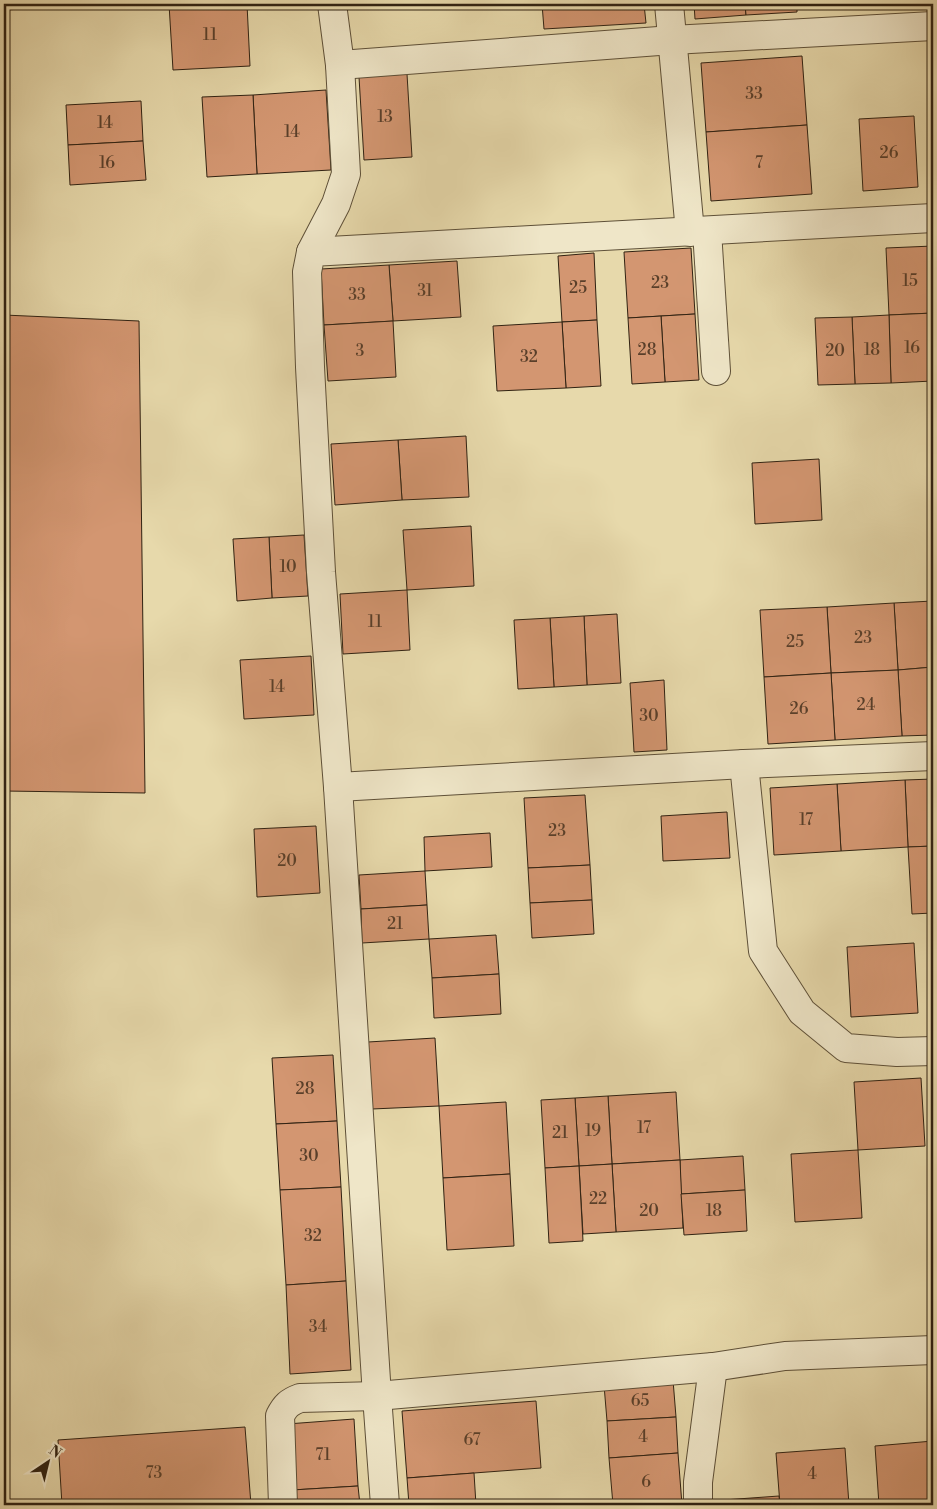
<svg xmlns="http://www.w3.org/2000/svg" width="937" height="1509" font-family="'Libre Bodoni',serif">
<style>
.building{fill:#d39671;stroke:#302212}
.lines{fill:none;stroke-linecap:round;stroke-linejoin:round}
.minor-casing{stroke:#5e5038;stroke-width:30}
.minor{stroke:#efe6c8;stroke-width:28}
.labels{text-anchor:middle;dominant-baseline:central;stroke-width:4;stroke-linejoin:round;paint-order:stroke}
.number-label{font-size:16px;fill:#593f2a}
</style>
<rect width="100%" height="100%" fill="#e7d9ab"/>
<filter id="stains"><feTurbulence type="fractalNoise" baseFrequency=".004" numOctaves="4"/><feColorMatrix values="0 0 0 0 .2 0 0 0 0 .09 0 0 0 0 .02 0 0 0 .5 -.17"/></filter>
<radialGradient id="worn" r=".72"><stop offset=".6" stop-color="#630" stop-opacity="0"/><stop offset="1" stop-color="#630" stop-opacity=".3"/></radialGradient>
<g class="building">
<path d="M4,4H60L61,7L4,10Z"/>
<path d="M60,4H118L61,7Z"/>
<path d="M169,4H247L250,66L173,70Z"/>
<path d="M542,4H644L646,23L544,29Z"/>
<path d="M694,4H745L746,15L695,19Z"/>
<path d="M745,4H797V12L746,15Z"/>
<path d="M802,56L807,125L706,132L701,63Z"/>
<path d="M407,74L412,157L364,160L359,77Z"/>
<path d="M326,90L331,170L257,174L253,95Z"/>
<path d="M253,95L257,174L207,177L202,97Z"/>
<path d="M141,101L143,141L68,145L66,105Z"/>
<path d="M914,116L918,187L863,191L859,119Z"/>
<path d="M807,125L812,194L711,201L706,132Z"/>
<path d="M143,141L146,180L70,185L68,145Z"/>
<path d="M933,246V313L889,315L886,248Z"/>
<path d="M691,248L695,314L628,318L624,252Z"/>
<path d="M594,253L597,320L562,322L558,256Z"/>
<path d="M457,261L461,317L393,321L389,265Z"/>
<path d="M389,265L393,321L324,325L321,269Z"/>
<path d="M933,313V381L891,383L889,315Z"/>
<path d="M695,314L699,380L665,382L661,316Z"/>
<path d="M4,315L139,321L145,793L4,791Z"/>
<path d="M889,315L891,383L855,384L852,317Z"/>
<path d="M661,316L665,382L632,384L628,318Z"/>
<path d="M852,317L855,384L818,385L815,318Z"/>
<path d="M597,320L601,386L566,388L562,322Z"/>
<path d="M393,321L396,377L328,381L324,325Z"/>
<path d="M562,322L566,388L497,391L493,326Z"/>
<path d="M466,436L469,497L402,500L398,440Z"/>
<path d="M398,440L402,500L335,505L331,444Z"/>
<path d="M819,459L822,520L755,524L752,463Z"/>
<path d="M471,526L474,586L407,590L403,530Z"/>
<path d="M304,535L308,596L272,598L269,537Z"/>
<path d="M269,537L272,598L237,601L233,539Z"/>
<path d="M407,590L410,650L343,654L340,594Z"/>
<path d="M933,601V667L898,670L894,603Z"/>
<path d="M894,603L898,670L831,673L827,607Z"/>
<path d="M827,607L831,673L764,677L760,610Z"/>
<path d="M617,614L621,683L587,685L584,616Z"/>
<path d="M584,616L587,685L554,687L550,618Z"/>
<path d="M550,618L554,687L518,689L514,620Z"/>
<path d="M311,656L314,715L244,719L240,660Z"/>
<path d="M933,667V735L902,736L898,670Z"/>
<path d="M898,670L902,736L835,740L831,673Z"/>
<path d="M831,673L835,740L768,744L764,677Z"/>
<path d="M664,680L667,750L634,752L630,683Z"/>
<path d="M933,779V846L908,847L905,780Z"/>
<path d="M905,780L908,847L841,851L837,784Z"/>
<path d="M837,784L841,851L774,855L770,788Z"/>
<path d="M585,795L590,865L528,868L524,798Z"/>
<path d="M727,812L730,858L663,861L661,816Z"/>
<path d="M316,826L320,893L257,897L254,829Z"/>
<path d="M490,833L492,867L425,871L424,837Z"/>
<path d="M933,846V913L912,914L908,847Z"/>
<path d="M590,865L592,900L530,903L528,868Z"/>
<path d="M425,871L427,905L361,909L359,875Z"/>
<path d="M592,900L594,934L532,938L530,903Z"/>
<path d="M427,905L429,939L362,943L361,909Z"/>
<path d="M496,935L499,974L432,978L429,939Z"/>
<path d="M914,943L918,1013L851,1017L847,947Z"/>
<path d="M499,974L501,1014L434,1018L432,978Z"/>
<path d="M435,1038L439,1106L372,1109L368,1042Z"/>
<path d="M333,1055L337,1121L276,1124L272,1058Z"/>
<path d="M921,1078L925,1146L858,1150L854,1082Z"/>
<path d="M676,1092L680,1160L612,1164L608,1096Z"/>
<path d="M608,1096L612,1164L579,1166L575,1098Z"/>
<path d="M575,1098L579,1166L545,1168L541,1100Z"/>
<path d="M506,1102L510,1174L443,1178L439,1106Z"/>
<path d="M337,1121L341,1187L280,1190L276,1124Z"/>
<path d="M858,1150L862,1218L795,1222L791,1154Z"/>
<path d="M743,1156L745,1190L681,1194L680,1160Z"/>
<path d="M680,1160L683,1228L616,1232L612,1164Z"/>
<path d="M612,1164L616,1232L583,1234L579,1166Z"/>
<path d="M579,1166L583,1241L549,1243L545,1168Z"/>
<path d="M510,1174L514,1246L447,1250L443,1178Z"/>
<path d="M341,1187L346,1281L286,1285L280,1190Z"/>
<path d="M745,1190L747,1231L684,1235L681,1194Z"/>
<path d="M346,1281L351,1370L290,1374L286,1285Z"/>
<path d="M673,1380L676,1417L607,1421L604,1385Z"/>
<path d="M536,1401L541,1468L407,1478L402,1411Z"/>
<path d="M676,1417L678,1453L609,1458L607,1421Z"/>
<path d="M354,1419L358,1486L292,1490L287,1424Z"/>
<path d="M245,1427L251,1505H62L58,1440Z"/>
<path d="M933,1441V1505H879L875,1446Z"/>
<path d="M845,1448L849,1505H780L776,1453Z"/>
<path d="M678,1453L682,1505H613L609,1458Z"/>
<path d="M474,1473L476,1505H409L407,1478Z"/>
<path d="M358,1486L360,1505H293L292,1490Z"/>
<path d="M779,1496L780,1505H711L710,1501Z"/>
</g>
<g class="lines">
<defs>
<g id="minor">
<path d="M669,4L690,232"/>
<path d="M340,65L672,40L933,26"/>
<path d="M933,218L311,252L307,272L310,367L321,572L338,787L744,764L933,756"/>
<path d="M707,231L716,371"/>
<path d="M311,252L336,204L346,174L340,65L332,4"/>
<path d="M744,764L763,951L802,1012L846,1048L897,1052L933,1051"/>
<path d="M338,787L377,1396L385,1505"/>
<path d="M283,1505L280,1416C285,1406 289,1402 300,1398L377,1396L713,1367L785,1356L933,1350"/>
<path d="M698,1505V1482L713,1367"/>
</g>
</defs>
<use href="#minor" class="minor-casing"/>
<use href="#minor" class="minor"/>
</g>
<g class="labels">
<g class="number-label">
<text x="210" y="35">11</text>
<text x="754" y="94">33</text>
<text x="385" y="117">13</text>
<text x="105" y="123">14</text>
<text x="292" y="132">14</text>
<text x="889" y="153">26</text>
<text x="107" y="163">16</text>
<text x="759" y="163">7</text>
<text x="910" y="281">15</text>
<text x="660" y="283">23</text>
<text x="578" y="288">25</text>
<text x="425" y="291">31</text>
<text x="357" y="295">33</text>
<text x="912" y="348">16</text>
<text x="647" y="350">28</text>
<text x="872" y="350">18</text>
<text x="360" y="351">3</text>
<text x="835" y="351">20</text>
<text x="529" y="357">32</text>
<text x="288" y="567">10</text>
<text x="375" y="622">11</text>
<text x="863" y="638">23</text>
<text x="795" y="642">25</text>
<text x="277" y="687">14</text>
<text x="866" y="705">24</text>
<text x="799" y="709">26</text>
<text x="649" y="716">30</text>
<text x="806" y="820">17</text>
<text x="557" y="831">23</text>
<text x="287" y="861">20</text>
<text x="395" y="924">21</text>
<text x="305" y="1089">28</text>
<text x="644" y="1128">17</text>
<text x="593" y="1131">19</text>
<text x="560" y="1133">21</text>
<text x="309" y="1156">30</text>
<text x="598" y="1199">22</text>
<text x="649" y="1211">20</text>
<text x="714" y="1211">18</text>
<text x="313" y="1236">32</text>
<text x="318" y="1327">34</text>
<text x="640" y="1401">65</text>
<text x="643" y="1437">4</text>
<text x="472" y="1440">67</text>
<text x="323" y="1455">71</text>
<text x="154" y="1473">73</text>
<text x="812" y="1474">4</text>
<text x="646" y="1482">6</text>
</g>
</g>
<rect width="937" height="1509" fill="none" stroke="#e7d9ab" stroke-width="20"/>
<rect x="5" y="5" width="927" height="1499" fill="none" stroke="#302212" stroke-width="2.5"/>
<rect x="10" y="10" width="917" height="1489" fill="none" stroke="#302212"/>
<g transform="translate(48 1462) rotate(35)" stroke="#efe6c8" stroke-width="4" paint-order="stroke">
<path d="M0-4L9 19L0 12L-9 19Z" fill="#302212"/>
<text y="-8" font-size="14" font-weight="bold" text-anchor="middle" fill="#302212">N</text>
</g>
<rect width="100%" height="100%" filter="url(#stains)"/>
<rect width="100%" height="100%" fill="url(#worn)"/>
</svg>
